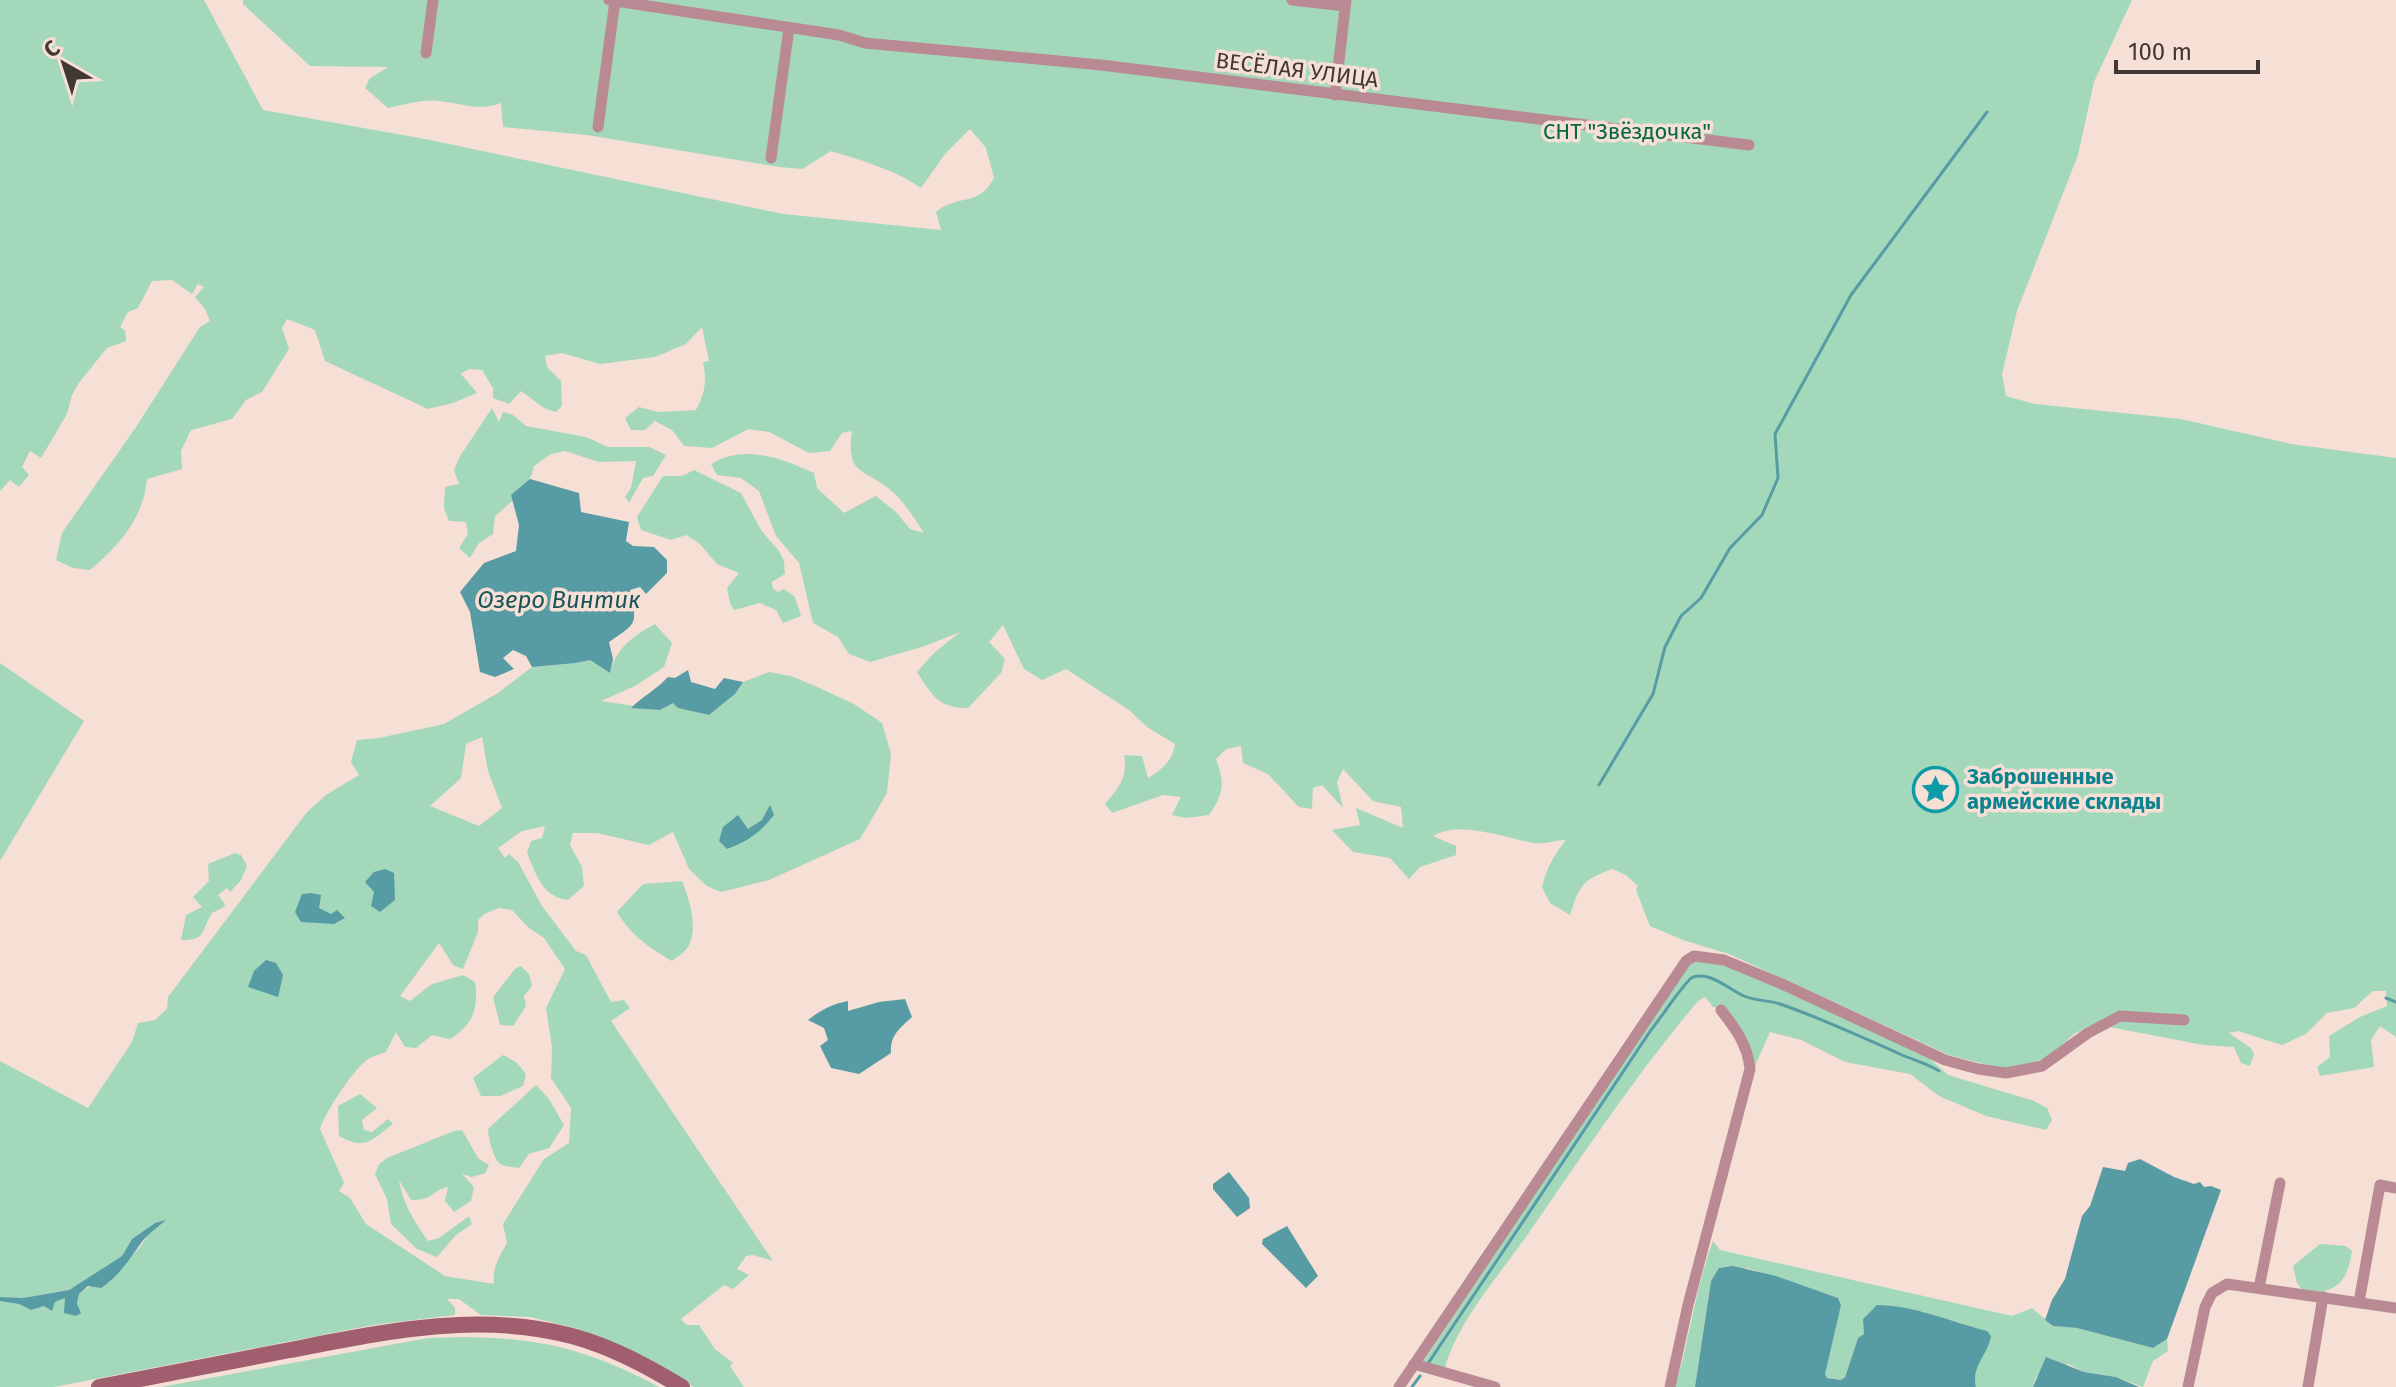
<svg xmlns="http://www.w3.org/2000/svg" width="2396" height="1387" font-family="'Fira Sans',sans-serif">
<style>
.green{fill:#a4d8bb;fill-rule:evenodd}
.water{fill:#579ba4}
.lines{fill:none;stroke-linecap:round;stroke-linejoin:round}
.stream{stroke:#579ba4;stroke-width:3}
.minor{stroke:#b98a94;stroke-width:11}
.secondary{stroke:#a05e6e;stroke-width:16}
.labels{text-anchor:middle;dominant-baseline:central;stroke-width:7;stroke-linejoin:round;paint-order:stroke}
.street-label{font-size:22px;fill:#413834;stroke:#f6dfd5}
.park-label{font-size:22px;fill:#066743;stroke:#f6dfd5}
.culture-label{font-size:22px;font-weight:bold;fill:#0d838f;stroke:#f6dfd5;text-anchor:start}
.water-label{font-size:24px;font-style:italic;fill:#19545b;stroke:#f6dfd5}
</style>
<rect width="100%" height="100%" fill="#f6dfd5"/>
<g class="green">
<path d="M0,0H204L263,110L425,139L783,214L941,230L936,212C959,193 978,208 994,178L986,148L970,129L945,154L921,188C893,169 863,161 831,151L802,169L779,167L587,135L503,127L501,103C478,112 462,103 439,101C422,99 404,105 388,108L365,88L370,78L388,67L310,66L243,4V0H2132L2094,82L2078,155L2017,311L2002,374L2006,396L2035,404L2181,419L2291,444L2396,458V1037L2380,1026L2371,1040L2374,1067L2320,1076L2317,1067L2330,1057L2329,1036L2360,1017L2387,1006L2386,991H2373L2354,1008L2327,1013L2306,1034L2282,1045L2238,1031L2229,1033L2251,1048L2254,1054L2250,1066L2241,1063L2234,1047L2203,1045L2110,1027L2102,1020L2074,1034L2051,1055L2033,1063L2003,1069L1949,1055L1729,954L1683,940L1650,926L1636,890L1638,886L1626,875L1612,869C1582,880 1580,885 1570,915L1550,903L1542,887C1547,867 1554,855 1566,840C1556,840 1543,845 1534,843C1505,838 1460,820 1433,836L1456,846V855L1420,867L1409,879L1390,858L1353,852L1332,830L1360,825L1356,808L1403,828L1401,807L1373,801L1343,769L1337,782L1343,808L1322,785L1313,788L1312,809L1299,807L1268,774L1243,763L1241,746L1226,749L1216,759C1225,784 1224,793 1209,815L1186,818L1172,815L1181,797L1163,795L1112,813L1105,804C1119,787 1128,778 1124,755L1142,756L1148,778C1162,770 1173,760 1175,744L1147,727L1129,710L1066,669L1042,680L1024,669L1003,625L989,642L1005,659L1001,673L968,708C938,708 932,695 917,672L934,653L960,632L925,646L870,662L849,654L838,637L813,623L799,563L776,536L759,491L741,478L717,475L711,464C745,444 781,458 814,473L817,488L844,513L876,496L896,512L910,529L924,533C916,520 905,504 894,493C868,468 845,479 852,431L842,433L830,451L809,453L769,432L748,429L712,448L684,446L672,430L655,421L645,430H631L625,418L639,407L658,412L696,410C705,394 707,380 703,362L709,361L702,327L686,344L655,357L600,364L562,353L545,356L547,367L561,381L562,406L556,412L544,408L521,391L509,404L493,398V388L482,370L469,369L461,374L477,393L453,403L428,409L325,361L315,330L287,319L282,328L289,349L262,392L246,400L232,419L191,430L181,451L182,469L147,479C144,517 119,546 90,570L73,568L56,560L62,533L136,427L200,327L210,321L205,309L195,297L204,287L198,284L192,294L172,280L152,281L138,308L128,312L120,327L125,331L126,341L107,348L78,384L72,395L67,414L41,458L30,451L22,467L29,475L19,487L10,480L0,491Z"/>
<path d="M492,408L499,422L503,412L513,415L526,426L586,437L608,447H649L666,455L653,476L643,478L629,503L625,497L631,488L636,461L599,462L565,451L551,454L534,466C532,484 509,505 495,516L493,534L479,543L470,558L459,548L468,534L466,522L449,521L444,508L445,487L459,484L454,470L459,458Z"/>
<path d="M694,470L741,493L761,530L779,551L784,561L785,574L772,582L773,589L778,592L784,589L795,597L801,616L783,623L776,610L760,603L734,610L730,603L727,588L739,573L717,564L699,543L686,535L671,540L641,530L637,517L663,476H682Z"/>
<path d="M655,624L672,643L664,667L635,686L601,701L660,710L674,702L678,708L709,715L735,694L743,682L769,672L791,676L815,686L854,704L882,723L891,754L887,793L860,839L769,880L721,892L707,886L689,869L673,832L649,845L597,833H573L570,845L582,867L584,886L568,900C542,897 536,874 527,853L531,841L542,838L545,826L522,831L498,848L505,858L509,854L518,862L542,906L576,951L586,955L611,1002L624,1000L630,1008L611,1021L773,1261L753,1255L746,1256L737,1269L749,1275L733,1289L724,1285L681,1319L687,1325H699L715,1349L733,1363L730,1366L744,1387H694L621,1346L575,1328L530,1317L481,1315L459,1299H447L455,1308V1315L373,1325L54,1387H0V1301L19,1304L31,1310L44,1306L52,1311L55,1302L66,1298V1306L77,1304L79,1294L127,1261L141,1246L155,1223L132,1239L122,1256L69,1290L23,1298L0,1297V1061L88,1108L132,1042L138,1023L155,1020L167,1009L168,997L307,812L326,795L359,775L351,762L357,740L379,738L444,724L498,693L532,667L576,663L590,660L610,673C616,648 633,636 655,624ZM482,737L488,771L502,808L479,826L430,806L461,778L466,744ZM499,908L512,910L528,927L544,938L565,969L546,1008L552,1047L551,1078L571,1108L569,1143L544,1159L503,1224L507,1243C499,1257 492,1268 494,1284L445,1276L366,1224L350,1198L339,1191L344,1183L320,1129C324,1114 355,1067 368,1059C373,1056 381,1054 386,1052L396,1032L405,1047L416,1048L432,1035L450,1039C473,1025 479,1008 475,982L463,975L432,984L410,1001L400,996L439,943L453,965L463,969L478,932V920L484,914Z"/>
<path d="M0,663L84,721L0,861Z"/>
<path d="M235,853L241,855L247,866L241,880L230,892L227,888L218,895L225,904L224,907L212,913C200,932 207,940 181,940L186,915L202,907L193,897L209,881L208,864Z"/>
<path d="M682,881C689,898 699,929 688,947C685,952 677,957 672,961C648,947 632,936 617,912L643,884Z"/>
<path d="M1693,961L1730,966L1927,1056L1948,1075L2034,1101L2047,1108L2052,1120L2046,1130L1986,1116L1939,1096L1910,1074L1845,1062L1801,1040L1770,1032L1755,1066C1753,1042 1739,1025 1724,1008L1713,1007L1705,997L1698,1001C1636,1074 1583,1155 1528,1234C1502,1271 1456,1324 1445,1368L1423,1362L1683,972Z"/>
<path d="M521,966L529,974L532,986L524,996L526,1006L513,1026L500,1025L493,997L515,969Z"/>
<path d="M503,1055L516,1062L526,1074L523,1086L500,1096H481L473,1078Z"/>
<path d="M536,1085L549,1099L564,1125L549,1148L529,1154L519,1168C513,1167 502,1167 498,1162C493,1156 488,1136 488,1129Z"/>
<path d="M360,1094L377,1108L362,1120L364,1130L372,1132L388,1119L393,1124C371,1140 367,1151 339,1136L338,1106Z"/>
<path d="M462,1130L478,1158L489,1165L485,1173L472,1177L462,1174L474,1187L471,1201L454,1212L445,1201L448,1187C430,1191 435,1200 411,1200L399,1180C402,1202 415,1223 428,1241L439,1238L469,1216L472,1224L456,1235L437,1257L417,1249L391,1224L387,1199L375,1174L379,1164L387,1158L454,1131Z"/>
<path d="M1713,1241L1720,1250L2012,1316L2032,1308L2053,1326L2077,1328L2153,1348L2167,1339L2168,1351L2153,1361L2143,1387L2116,1377L2084,1372L2068,1364L2036,1377L2033,1387H1976C1972,1370 1982,1356 1990,1341L1924,1312L1886,1305L1864,1328V1334L1858,1338L1845,1376L1841,1380L1827,1378L1825,1374L1838,1298L1747,1268L1711,1280L1695,1387H1675C1690,1339 1695,1289 1713,1241Z"/>
<path d="M2320,1244L2346,1246L2352,1251C2347,1283 2337,1291 2306,1295L2297,1283L2293,1266Z"/>
<path d="M463,1337C543,1338 589,1350 659,1387H161L428,1338Z"/>
</g>
<g class="water">
<path d="M530,479L579,493L581,512L629,522L626,541L633,546L654,547L667,560V573L646,594L640,587L630,590C637,625 638,622 609,642L613,659L610,673L590,660L576,663L532,667L526,656L513,650L503,658L514,669L495,677L480,672L470,612L460,592L484,563L516,551L519,525L511,495Z"/>
<path d="M688,670L691,682L715,689L724,678L743,682L735,694L709,715L678,708L673,703L660,710L631,708C643,696 656,690 668,677L675,678Z"/>
<path d="M770,805L774,815C760,833 748,841 727,849L719,841L723,827L738,815L748,829L762,820Z"/>
<path d="M385,869L394,873L395,900L380,912L371,906L374,892L365,882L374,872Z"/>
<path d="M311,893L321,895L319,908L331,914L337,910L345,918L334,924L301,922L295,912L302,894Z"/>
<path d="M266,960L276,963L283,975L278,997L248,987L254,971Z"/>
<path d="M905,999L912,1017C900,1028 890,1035 891,1053L859,1074L831,1068L820,1046L828,1040L824,1028L808,1020C821,1010 832,1004 848,1001V1011L879,1002Z"/>
<path d="M2140,1159L2174,1177L2194,1184L2200,1182L2204,1187L2211,1186L2221,1190L2167,1339L2153,1348L2077,1328L2053,1326L2045,1320L2052,1300L2065,1279L2082,1216L2090,1206L2103,1167L2125,1171L2128,1163Z"/>
<path d="M1229,1172L1249,1198L1250,1208L1237,1217L1213,1189V1184Z"/>
<path d="M166,1220C159,1226 151,1232 145,1238C130,1257 122,1274 101,1288L88,1286L79,1294L77,1304L81,1313L76,1316L64,1313L65,1298L55,1302L52,1311L44,1306L31,1310L19,1304L0,1301V1297L23,1298L69,1290L122,1256L132,1239L155,1223Z"/>
<path d="M1287,1226L1318,1276L1306,1288L1262,1244L1263,1239Z"/>
<path d="M1733,1266L1776,1276L1838,1298L1841,1305L1825,1374L1827,1378L1841,1380L1845,1377L1858,1338L1864,1334L1863,1319L1877,1305C1914,1305 1951,1322 1987,1331L1991,1336C1988,1355 1971,1366 1976,1387H1695L1711,1281L1719,1268Z"/>
<path d="M2046,1357L2084,1372L2116,1377L2139,1387H2033Z"/>
</g>
<g class="lines">
<g class="stream">
<path d="M1599,785L1653,694L1665,647L1681,616L1701,598L1730,548L1762,515L1778,478L1775,434L1851,295L1987,112"/>
<path d="M2386,998L2396,1002"/>
<path d="M1429,1362L1651,1030C1658,1022 1687,978 1693,977C1712,972 1728,989 1744,996C1755,1001 1768,1000 1780,1004C1821,1018 1861,1037 1900,1054C1915,1061 1925,1062 1939,1071"/>
<path d="M1412,1387L1420,1376"/>
</g>
<g class="minor">
<path d="M609,0L839,35L865,43L1101,65L1749,145"/>
<path d="M1292,0L1345,6"/>
<path d="M426,53L433,0"/>
<path d="M1335,95L1346,0"/>
<path d="M598,127L615,1"/>
<path d="M771,158L789,28"/>
<path d="M2259,1288L2280,1183"/>
<path d="M2359,1302L2380,1185L2396,1188"/>
<path d="M1414,1364L1495,1387"/>
<path d="M1399,1387L1686,961L1694,956L1724,960L1782,984L1945,1060L1978,1069L2006,1073L2042,1066L2088,1033L2120,1016L2184,1020"/>
<path d="M1670,1387L1688,1305L1750,1069C1748,1045 1735,1028 1721,1010"/>
<path d="M2188,1387L2205,1307L2212,1293L2227,1284L2396,1308"/>
<path d="M2308,1387L2323,1297"/>
</g>
<path class="secondary" d="M99,1387C163,1375 226,1362 290,1350C383,1332 478,1311 572,1336C612,1347 647,1366 682,1387"/>
</g>
<defs>
<symbol id="sight-ring" viewBox="-11 -11 22 22"><circle r="9.5" fill="#f6dfd5" stroke="#0f9aa8" stroke-width="1.5"/><path d="M0-6L1.8-2.2L6-1.7L2.9 1.2L3.7 5.4L0 3.3L-3.7 5.4L-2.9 1.2L-6-1.7L-1.8-2.2Z" fill="#0f9aa8"/></symbol>
</defs>
<g fill-rule="evenodd">
<use href="#sight-ring" x="1910" y="764" width="51" height="51"/>
</g>
<g class="labels">
<g class="street-label">
<text transform="translate(1297 70) rotate(7)">ВЕСЁЛАЯ УЛИЦА</text>
</g>
<g class="park-label">
<text x="1627" y="131">СНТ "Звёздочка"</text>
</g>
<g class="culture-label">
<text x="1967" y="776">Заброшенные<tspan x="1967" dy="25">армейские склады</tspan></text>
</g>
<g class="water-label">
<text x="559" y="600">Озеро Винтик</text>
</g>
</g>
<g transform="translate(64 64) rotate(321)" stroke="#f6dfd5" stroke-width="6" paint-order="stroke">
<path d="M0-6L14 30L0 20L-14 30Z" fill="#413834"/>
<text y="-12" font-size="22" font-weight="bold" text-anchor="middle" fill="#413834">С</text>
</g>
<path d="M2116 60v12h142v-12" fill="none" stroke="#413834" stroke-width="4"/>
<text x="2128" y="60" font-size="24" fill="#413834" stroke="#f6dfd5" stroke-width="6" paint-order="stroke">100 m</text>
</svg>
